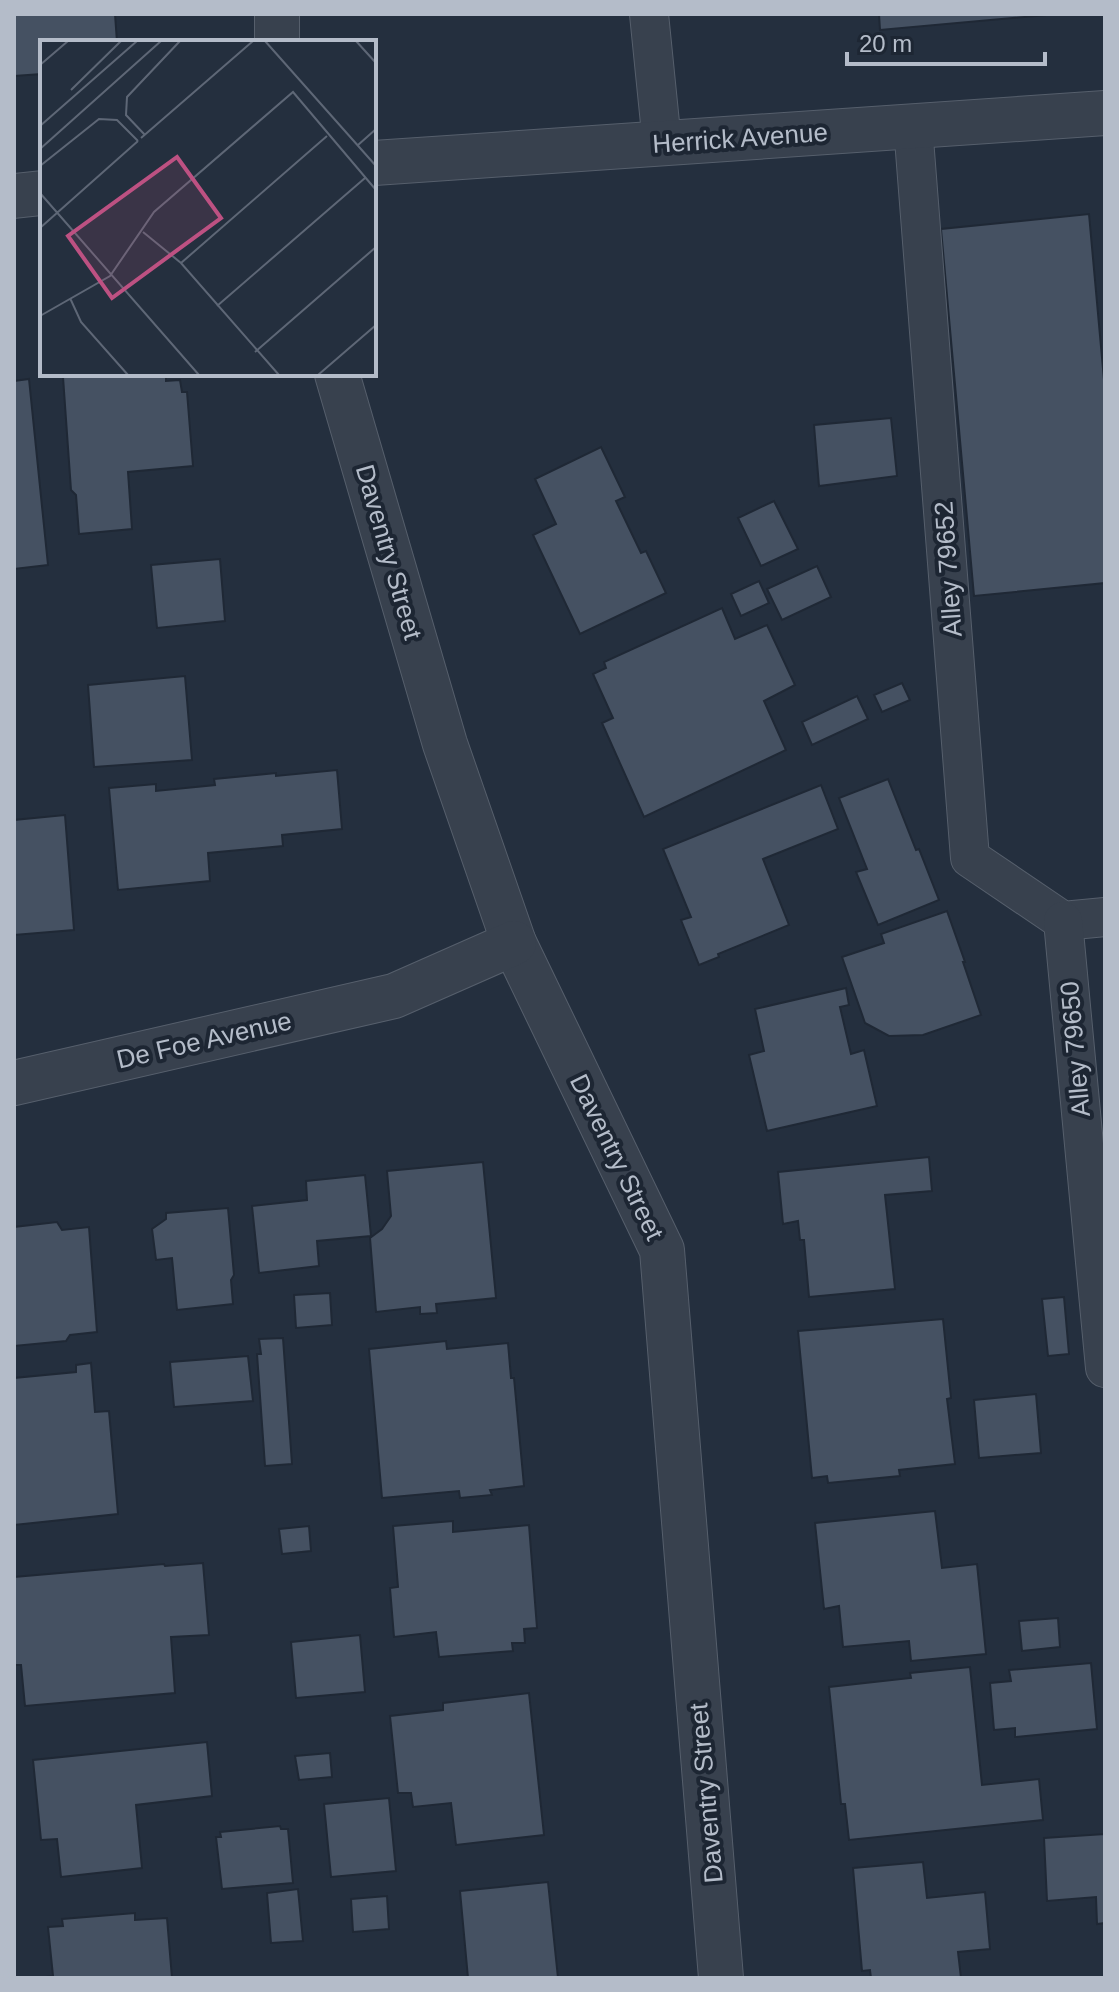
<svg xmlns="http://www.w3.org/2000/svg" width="1119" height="1992" font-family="Arial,sans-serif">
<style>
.building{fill:#455162;stroke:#1f2835;stroke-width:2}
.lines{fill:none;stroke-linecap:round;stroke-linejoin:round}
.lane-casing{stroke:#565f6c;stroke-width:40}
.street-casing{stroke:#565f6c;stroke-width:46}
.lane{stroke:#38414e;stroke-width:38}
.street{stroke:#38414e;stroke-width:44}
.labels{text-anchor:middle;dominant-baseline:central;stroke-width:8;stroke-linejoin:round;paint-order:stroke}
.street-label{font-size:26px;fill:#b4bcc9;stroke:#1d2633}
.inset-road{fill:none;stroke:#5e6776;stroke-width:2}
.view{fill:#bd5182;fill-opacity:0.15;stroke:#bd5182;stroke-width:4}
.inset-edge{fill:none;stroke:#b4bcc9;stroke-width:4}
</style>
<rect width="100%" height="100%" fill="#242f3e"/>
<g class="building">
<path d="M14,14H115L117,42H42V74L14,76Z"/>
<path d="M879,14H1058L880,30Z"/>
<path d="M1089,214L1105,391V583L974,596L941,229Z"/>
<path d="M98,374H166V381L180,380L182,392H187L193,466L128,472L132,529L79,534L76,495L71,490L63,377Z"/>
<path d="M29,379L48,565L14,569V381Z"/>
<path d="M891,418L897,476L819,486L814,425Z"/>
<path d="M601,447L625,497L616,501L641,553L646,551L666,593L580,634L533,535L556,524L535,479Z"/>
<path d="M774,501L798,549L761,566L738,518Z"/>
<path d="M220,559L225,621L157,628L151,565Z"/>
<path d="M817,566L831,597L782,620L767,589Z"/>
<path d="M759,581L769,603L741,616L731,594Z"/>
<path d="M722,608L735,639L767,625L795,685L764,701L786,750L644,817L602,723L613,718L593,674L606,668L604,662Z"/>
<path d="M185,676L192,760L94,767L88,685Z"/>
<path d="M902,683L910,700L882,712L874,695Z"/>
<path d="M857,696L868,719L812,745L802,722Z"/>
<path d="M337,770L342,829L282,835L283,846L208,853L210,881L118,890L109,788L156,784V791L215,785L214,779L276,773V776Z"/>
<path d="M888,779L916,850L919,849L939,900L878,925L856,872L867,869L839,798Z"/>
<path d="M821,785L838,829L763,859L789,925L718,954L719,957L699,965L681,920L691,917L663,849Z"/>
<path d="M65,815L74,930L14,935V820Z"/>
<path d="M947,911L965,962H963L981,1015L923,1035L889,1036L865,1023L842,957L884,943L881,934Z"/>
<path d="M846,988L849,1005L840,1007L851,1054L864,1050L877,1106L767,1131L749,1055L764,1051L755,1009Z"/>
<path d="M929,1157L932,1191L885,1195L895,1289L809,1297L804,1240H800L798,1221L783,1224L778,1172Z"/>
<path d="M483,1162L496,1298L436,1304L437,1313L420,1314V1307L376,1312L370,1238L382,1229L391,1216L387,1171Z"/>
<path d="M365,1175L371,1236L317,1241L319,1266L259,1273L252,1206L307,1200L306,1181Z"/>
<path d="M228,1208L234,1275L231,1280L233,1304L177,1310L172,1258L156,1260L152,1229L166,1219V1213Z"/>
<path d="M57,1222L62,1230L89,1227L97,1332L70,1335L66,1341L14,1346V1227Z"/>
<path d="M330,1293L332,1325L296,1328L294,1295Z"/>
<path d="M1064,1297L1069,1354L1048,1356L1042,1299Z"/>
<path d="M943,1319L951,1398L947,1399L955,1464L899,1470L900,1476L828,1483L827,1476L812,1478L798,1331Z"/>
<path d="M283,1338L292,1464L265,1466L257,1354H261L259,1339Z"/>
<path d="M446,1341L447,1349L508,1343L511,1378H514L524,1486L490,1490L492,1495L460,1498L459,1491L382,1498L369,1349Z"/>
<path d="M248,1356L253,1401L174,1407L170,1362Z"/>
<path d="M91,1363L95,1412L109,1411L118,1514L14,1525V1378L76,1372V1365Z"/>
<path d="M1036,1394L1041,1453L979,1458L974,1400Z"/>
<path d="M935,1511L942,1568L977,1564L986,1654L911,1661L909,1641L843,1647L839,1606L824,1609L815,1523Z"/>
<path d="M453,1521V1532L529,1525L537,1628L524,1629L525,1643H512L513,1651L439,1657L436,1632L394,1637L390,1588L398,1587L393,1526Z"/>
<path d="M309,1526L311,1551L282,1554L279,1529Z"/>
<path d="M203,1563L209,1635L171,1637L175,1693L25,1706L21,1665H14V1577L164,1564L165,1566Z"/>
<path d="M1058,1618L1060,1647L1022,1651L1019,1621Z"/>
<path d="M360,1635L365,1692L296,1698L291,1642Z"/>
<path d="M1091,1663L1097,1729L1015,1737V1728L994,1730L990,1683L1011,1681L1009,1670Z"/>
<path d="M970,1667L982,1785L1039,1779L1043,1820L849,1840L845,1804H841L829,1687L911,1678L910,1673Z"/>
<path d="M529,1693L544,1835L456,1845L451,1803L413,1807L411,1793H398L390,1716L443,1710V1703Z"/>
<path d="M207,1742L212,1796L136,1805L142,1868L61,1877L57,1839L41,1840L33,1760Z"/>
<path d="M330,1753L332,1777L299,1780L295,1756Z"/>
<path d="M389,1798L396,1871L331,1877L324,1804Z"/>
<path d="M280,1826L281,1829H288L293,1883L222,1889L216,1837H221L220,1832Z"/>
<path d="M1105,1834V1923L1097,1924L1096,1897L1047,1901L1044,1838Z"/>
<path d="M923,1862L927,1898L985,1892L990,1949L958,1952L961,1978H871L870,1970L862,1971L853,1868Z"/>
<path d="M548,1882L558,1978H468L460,1891Z"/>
<path d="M298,1889L303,1941L271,1943L267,1893Z"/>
<path d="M387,1896L389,1929L353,1932L351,1899Z"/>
<path d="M135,1913V1920L167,1918L172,1978H39L53,1976L48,1927L63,1926L62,1919Z"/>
</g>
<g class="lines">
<defs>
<g id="lane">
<path d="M649,14L662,143"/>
<path d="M913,126L970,858L1063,921L1105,917"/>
<path d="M1063,921L1105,1368"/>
</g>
<g id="street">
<path d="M277,14V42"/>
<path d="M374,163L1105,113"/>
<path d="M14,196L42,193"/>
<path d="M337,374L445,744L514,943L662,1250L721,1978"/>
<path d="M14,1083L394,996L514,943"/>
</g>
</defs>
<use href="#lane" class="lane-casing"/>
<use href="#street" class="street-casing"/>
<use href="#lane" class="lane"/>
<use href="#street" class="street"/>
</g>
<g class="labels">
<g class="street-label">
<text transform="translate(740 138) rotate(-4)">Herrick Avenue</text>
<text transform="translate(389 552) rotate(74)">Daventry Street</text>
<text transform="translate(948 569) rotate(-94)">Alley 79652</text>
<text transform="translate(204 1040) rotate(-13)">De Foe Avenue</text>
<text transform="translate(1075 1049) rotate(-95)">Alley 79650</text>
<text transform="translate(617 1157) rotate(64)">Daventry Street</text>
<text transform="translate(706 1793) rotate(-95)">Daventry Street</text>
</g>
</g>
<g transform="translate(40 40)">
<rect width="336" height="336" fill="#242f3e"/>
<path class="inset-road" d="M225,1L336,126M316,1L336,23M0,25L28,1M31,50L81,1M0,86L97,1M105,95L86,75L87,57L140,1M101,98L213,1M318,105L336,89M0,109L121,1M0,126L59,79L77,80L98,101M0,153L159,335M0,188L98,101M103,192L141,223L239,335M141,223L287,96M30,258L41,282L88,335M177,266L325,138M0,276L70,236L114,172L253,52L336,150M215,312L336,207M278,335L336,285"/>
<path class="view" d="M137,117L181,178L72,258L28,196Z"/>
<rect width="336" height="336" class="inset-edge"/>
</g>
<rect width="1119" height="1992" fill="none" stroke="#b4bcc9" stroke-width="32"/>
<path d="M847 52v12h198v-12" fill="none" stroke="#b4bcc9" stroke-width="4"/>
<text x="859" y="52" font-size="24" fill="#b4bcc9" stroke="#1d2633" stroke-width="6" paint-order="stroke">20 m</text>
</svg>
